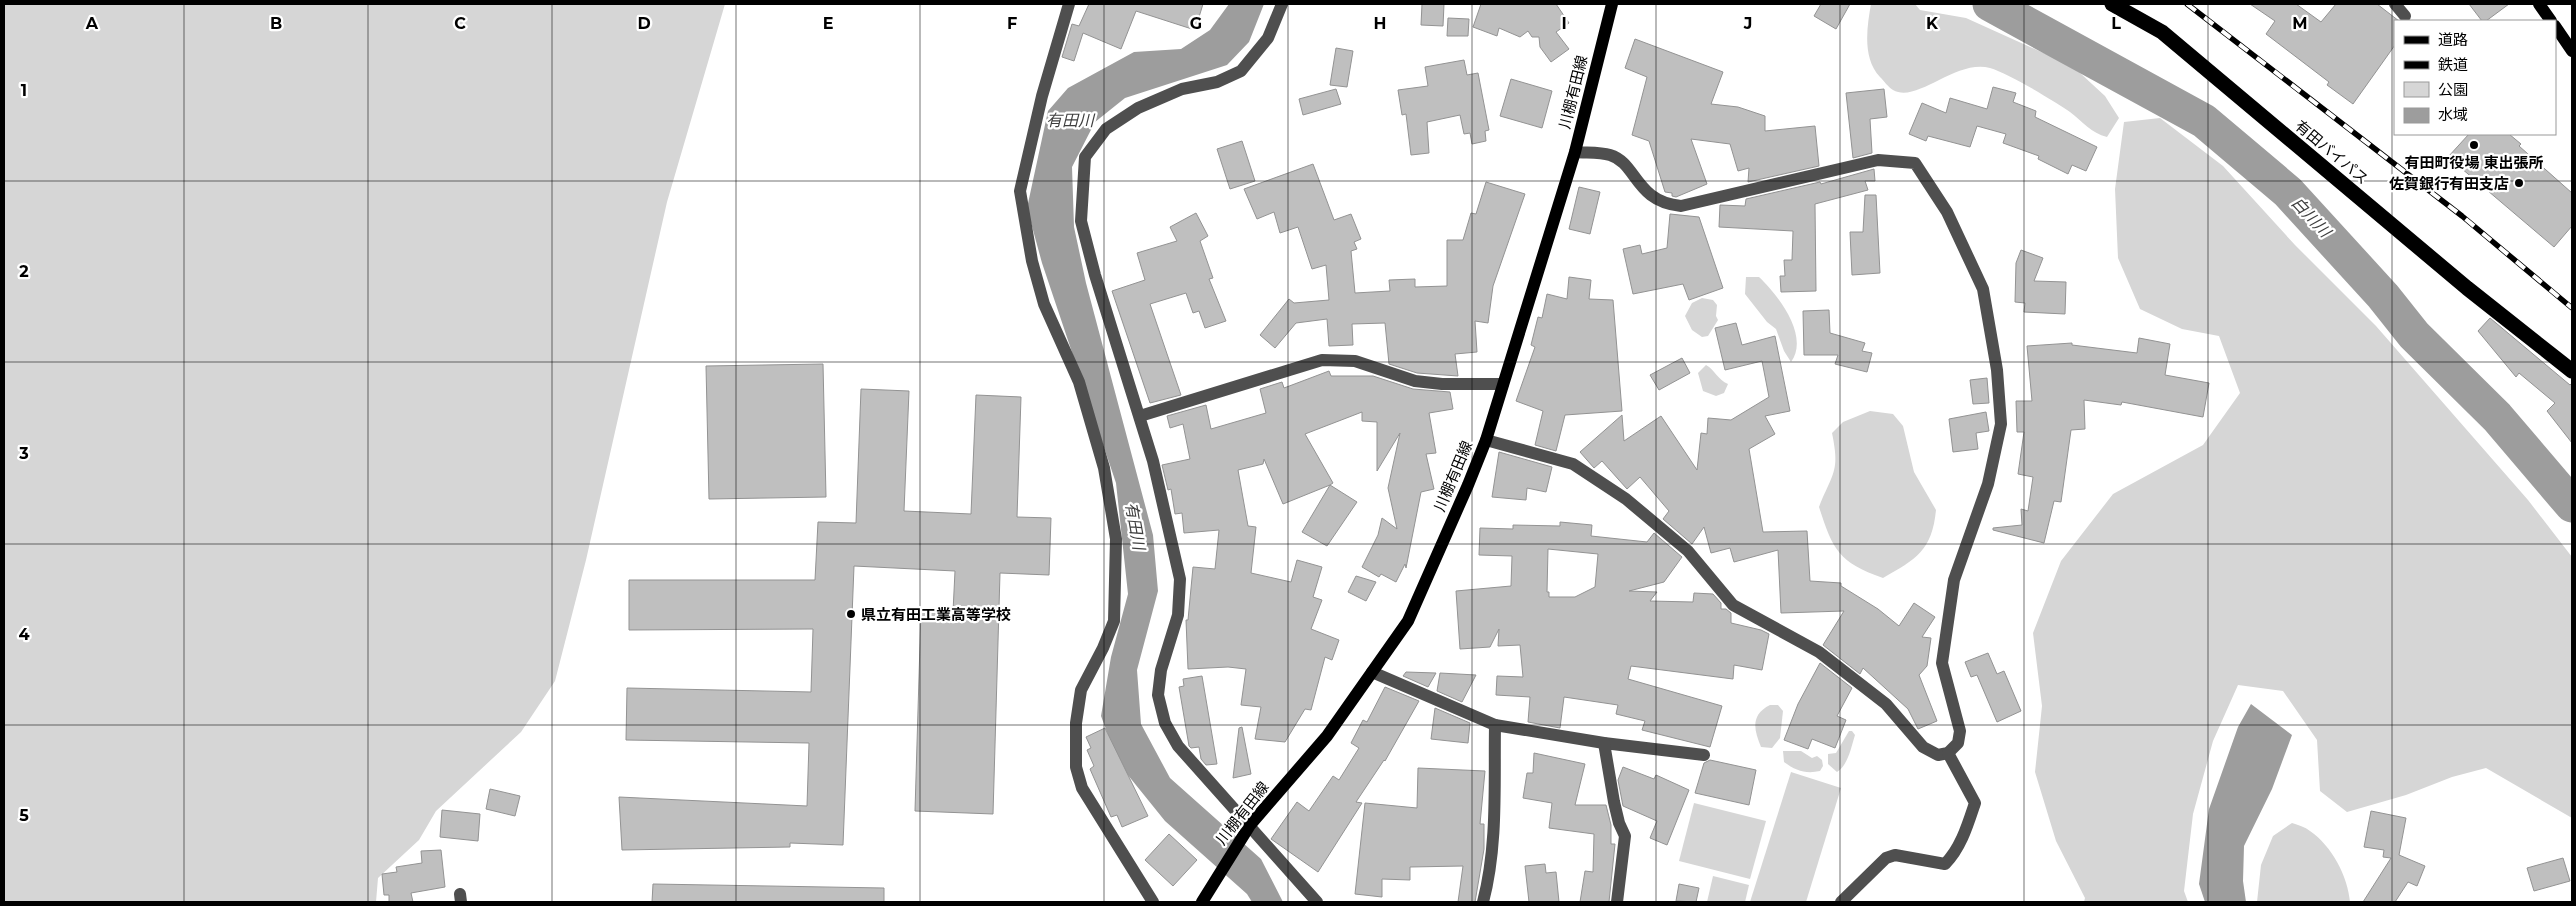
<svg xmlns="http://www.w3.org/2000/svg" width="2576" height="906" font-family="Montserrat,'Noto Sans JP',sans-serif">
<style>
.green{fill:#d6d6d6}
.water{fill:#9d9d9d}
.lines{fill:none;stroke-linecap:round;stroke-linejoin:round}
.river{stroke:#9d9d9d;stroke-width:35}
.building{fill:#bfbfbf;stroke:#939393;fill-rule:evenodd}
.minor{stroke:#4f4f4f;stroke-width:12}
.major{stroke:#000;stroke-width:12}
.highway{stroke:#000;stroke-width:15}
.rail-casing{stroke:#000;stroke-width:5.5}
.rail{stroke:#fff;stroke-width:4;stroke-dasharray:11;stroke-linecap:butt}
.grid{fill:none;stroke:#000;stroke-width:1;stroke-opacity:0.55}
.poi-dot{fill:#000;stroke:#fff;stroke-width:2}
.labels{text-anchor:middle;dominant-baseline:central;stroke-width:4.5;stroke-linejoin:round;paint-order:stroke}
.street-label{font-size:15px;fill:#000;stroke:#fff}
.poi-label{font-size:15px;font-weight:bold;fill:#000;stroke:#fff}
.water-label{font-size:16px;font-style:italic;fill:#3e3e3e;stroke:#fff}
.grid-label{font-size:16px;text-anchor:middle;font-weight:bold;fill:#000;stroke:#fff;stroke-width:4.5;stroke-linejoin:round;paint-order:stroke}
</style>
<rect width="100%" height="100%" fill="#fff"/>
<g class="green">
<path d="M4,4H725L667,202L586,560L555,681L521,732L436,811L419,840L378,878L376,902H4Z"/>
<path d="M1871,4H1915L1920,10L1966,18L2050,56L2079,72L2105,96L2119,118L2107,137C2091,133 2083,122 2070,112C2054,101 2008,73 1990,68C1955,59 1917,104 1893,90C1888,87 1884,81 1880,77C1862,58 1867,27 1871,4Z"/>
<path d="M2160,118L2223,166L2295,245L2376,326L2528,500L2572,557V818L2486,768L2452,777L2406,795L2347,812L2320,791L2317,740L2283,691L2238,685L2213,741L2193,814L2184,891L2188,902H2084L2085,898L2056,841L2035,772L2042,706L2033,633L2061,561L2113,494L2203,445L2240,393L2219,336L2182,329L2140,309L2118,258L2115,189L2124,122Z"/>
<path d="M1746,277H1759C1778,295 1810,336 1791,362L1784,351L1776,329L1767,322L1745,294Z"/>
<path d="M1702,298L1713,300L1717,305L1716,316L1718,320L1708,336L1702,337L1692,330L1685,316L1692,303Z"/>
<path d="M1706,365C1715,370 1718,380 1728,384L1724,393L1716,396L1703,391L1698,373Z"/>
<path d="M1870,411L1893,414L1903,426L1914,472L1936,510C1932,551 1916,559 1883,578C1838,562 1833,550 1819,507C1833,472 1840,472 1832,433L1843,422Z"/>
<path d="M1770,705H1778L1783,711L1780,738L1772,748L1761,747C1754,730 1750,715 1770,705Z"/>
<path d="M1849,731H1852L1855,735C1851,748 1848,765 1837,772L1828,764V754L1836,753Z"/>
<path d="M1783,751H1801L1812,758L1817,756L1822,760L1823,766L1820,771C1806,774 1796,771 1784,762Z"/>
<path d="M1791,772L1841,788L1806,902H1750Z"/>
<path d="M1694,803L1766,821L1750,879L1679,861Z"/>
<path d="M2292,823C2298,825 2305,827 2310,831C2332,846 2348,877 2350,902H2257L2261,865L2273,836Z"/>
<path d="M1713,876L1749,885L1745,902H1707Z"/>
</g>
<g class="water">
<path d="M1229,4H1264L1249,42L1227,65L1125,98L1095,122L1072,167L1074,227L1086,283L1153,535L1158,591L1137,670L1141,724L1170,778L1261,859L1283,902H1252L1247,894L1165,821L1119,764L1101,716L1111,657L1128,594L1116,483L1042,263L1027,208L1048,111L1068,88L1134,52L1181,49L1210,30Z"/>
<path d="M2251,704L2292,735L2272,789L2244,846L2243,881L2246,902H2205L2199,884L2209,809L2238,727Z"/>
</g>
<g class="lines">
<path class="river" d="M1990,4L2204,121L2288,192L2383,296L2414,335L2497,417L2572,505"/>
</g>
<g class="building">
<path d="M1089,4H1203L1195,30L1136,11L1121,49L1083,33L1074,61L1062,57L1072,24L1079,26Z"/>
<path d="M1422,4H1444L1443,26L1421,25Z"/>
<path d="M1481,4H1556L1569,23L1556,32L1569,49L1551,62L1540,47L1539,37H1532L1528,31L1520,37L1499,28L1497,36L1473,27Z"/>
<path d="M1821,4H1850L1836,29L1814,16Z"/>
<path d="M2250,4H2296L2321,22L2336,4H2377L2399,21H2395V45L2353,104L2327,85L2329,82L2266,34L2275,21Z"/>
<path d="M2469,4H2509L2486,21H2482Z"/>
<path d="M1448,18L1469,19L1468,36H1447Z"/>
<path d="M1635,39L1723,72L1711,104L1738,107L1765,116V131L1815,126L1819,166L1748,182L1749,168L1738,171L1730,144L1691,139L1707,184L1676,197L1672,196V193L1665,192L1649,141L1632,135L1647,77L1625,68Z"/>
<path d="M1336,48L1353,51L1347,87L1330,85Z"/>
<path d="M1464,60L1467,75L1478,73L1489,130L1485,131L1486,141L1472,144L1470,133L1464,134L1460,115L1427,122L1429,153L1411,155L1406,114L1402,115L1398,90L1428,86L1425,67Z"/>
<path d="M1511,79L1552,91L1542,128L1500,116Z"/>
<path d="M1993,87L2016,93L2013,102L2036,111L2035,117L2097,147L2086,171L2072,165L2068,174L2038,159L2039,156L2003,143L2006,134L1977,126L1970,147L1928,136L1926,141L1909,134L1922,103L1946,113L1950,98L1987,109Z"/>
<path d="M1336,89L1341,104L1303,115L1299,99Z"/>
<path d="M1884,89L1887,117L1870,119L1872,153L1853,158L1846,93Z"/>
<path d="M2469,134H2509L2521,144L2519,146L2572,193V226L2554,247L2448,157Z"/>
<path d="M1242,141L1255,181L1230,189L1217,149Z"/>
<path d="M1313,164L1334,220L1351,214L1361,239L1354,242L1357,249L1351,251L1355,293L1390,291L1389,280L1415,279V287L1447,286V240H1463L1471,213L1476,214L1486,182L1525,194L1493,286L1488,323L1475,321L1477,352L1455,354L1458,376L1417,373L1389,364L1385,323L1352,324L1353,345L1329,346L1327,319L1296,323L1275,348L1260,335L1289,299L1294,303L1329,300L1326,265L1312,269L1298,227L1280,233L1274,212L1257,219L1244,189Z"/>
<path d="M1874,169L1875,181H1865L1868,190L1815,204L1816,291L1781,292L1780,276H1785L1784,260H1792L1793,231L1719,227L1720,205L1745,206L1746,199L1820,182L1821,184Z"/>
<path d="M1579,187L1600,192L1590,234L1569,229Z"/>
<path d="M1865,195H1876L1880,273L1852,275L1850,232H1863Z"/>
<path d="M1196,213L1208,236L1200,241L1213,278L1209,279L1226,321L1205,328L1199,311L1193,313L1186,293L1150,304L1181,395L1150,403L1112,291L1145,280L1137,253L1177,241L1170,227Z"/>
<path d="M1670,214L1699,217L1723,288L1689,300L1683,284L1633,294L1623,249L1640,245L1642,254L1667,248Z"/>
<path d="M2021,250L2043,258L2034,281L2066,282L2065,314L2024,312L2025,303L2015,302L2016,263Z"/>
<path d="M1569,277L1591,280L1589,299L1613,300L1622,411L1565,415L1556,451L1535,445L1543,411L1516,401L1535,347L1531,345L1538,317L1542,318L1547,294L1567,299Z"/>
<path d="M1829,310L1830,333L1865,343L1862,351L1872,353L1867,372L1835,364L1838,355H1804L1803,311Z"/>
<path d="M2490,318L2570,385L2572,383V443L2547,411L2555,403L2519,373L2516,377L2478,331Z"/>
<path d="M1736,323L1742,345L1775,336L1790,411L1765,416L1775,434L1749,449L1763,532L1807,531L1810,581L1841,583V586L1878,609L1899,626L1914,603L1935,617L1922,637L1931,638L1927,666L1919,675L1937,721L1918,729L1908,709L1863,668L1860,674L1823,645L1844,611L1781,613L1778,550L1734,562L1730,548L1711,553L1704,527L1692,544L1663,519L1669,511L1640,477L1627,489L1602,461L1594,468L1580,452L1622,415L1624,441L1661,416L1697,470L1701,433L1707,434L1708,418L1731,420L1769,397L1762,361L1725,370L1715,328Z"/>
<path d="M2139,338L2170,344L2165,375L2209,383L2203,417L2122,402L2121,405L2084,400L2085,429L2071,430L2061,502L2054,501L2044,543L1993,530V528L2022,525L2021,509L2028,511L2033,477L2018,474L2024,432H2017L2016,401H2032L2027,346L2072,343V345L2137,353Z"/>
<path d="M1682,358L1690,373L1659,390L1650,375Z"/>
<path d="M823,364L826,497L709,499L706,366Z"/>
<path d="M1329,371L1331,376H1373L1413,389L1450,392L1453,409L1429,413L1436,453L1426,454L1434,489L1421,492L1406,568L1405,564L1396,582L1381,574L1379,577L1362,567L1378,535L1382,518L1397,529L1388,488L1400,433L1377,471V422L1362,421V412L1305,434L1333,483L1330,485L1357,502L1327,546L1302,532L1330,485L1283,504L1264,459L1263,464L1238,470L1248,526L1256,527L1251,573L1291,582L1297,560L1322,567L1313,597L1322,600L1311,629L1339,640L1332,660L1325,657L1311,710L1305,709L1285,742L1255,739L1261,707L1241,705L1246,669L1228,667L1188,669L1186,620H1188L1193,567L1215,569L1219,530L1184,533L1182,513L1175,514L1171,489L1168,490L1162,465L1190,459L1183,424L1170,428L1167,416L1206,405L1211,429L1266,413L1260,389L1282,382L1284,388Z"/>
<path d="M1987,378L1989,403L1973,404L1970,380Z"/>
<path d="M861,389L909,391L904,511L971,514L976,395L1021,397L1017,517L1051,518L1049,575L1000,573L993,814L915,811L921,610L953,612L955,571L854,566L843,845L790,843V847L622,850L619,797L807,806L809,743L626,740L627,688L811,692L813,629L629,630V580H815L818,522L856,523Z"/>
<path d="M1986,412L1989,431L1976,433L1978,449L1953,452L1949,419Z"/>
<path d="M1499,452L1552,467L1546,492L1527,488L1526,500L1492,497Z"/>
<path d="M1560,522L1592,525L1591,536L1647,542L1654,533L1682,557L1664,582L1629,591L1657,592L1650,601L1693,602L1694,593L1713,594L1721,603V609H1726L1731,613V623L1761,630L1769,634L1762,670L1734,665L1733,679L1631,666L1628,679L1722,706L1710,747L1642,730L1645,721L1616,714L1618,705L1564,697L1560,728L1528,722L1530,697L1496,695L1497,676L1523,677L1520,645L1498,646L1499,629L1490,647L1460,649L1456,591L1511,586L1512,556L1479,555L1480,528L1513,529V525L1560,526ZM1548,549L1598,554L1595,587L1575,597H1549V592H1547Z"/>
<path d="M1356,576L1376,582L1366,601L1348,592Z"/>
<path d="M1988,653L1997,674L2004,671L2021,711L1997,722L1977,675L1971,677L1965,662Z"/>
<path d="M1820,663L1852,688L1837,716L1846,720L1835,748L1812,739L1808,749L1784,740L1798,704Z"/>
<path d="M1406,672L1436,673L1428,687L1403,676Z"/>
<path d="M1440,673L1476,675L1462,702L1437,691Z"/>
<path d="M1202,676L1217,764L1206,765L1201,759L1199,747L1191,748L1189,746L1179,687L1184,686L1183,679Z"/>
<path d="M1385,687L1419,701L1385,761L1384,760L1356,802L1362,803L1318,872L1271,839L1297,802L1309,811L1333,776L1339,780L1359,748L1351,743L1363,720L1367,722Z"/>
<path d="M1435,708L1470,723L1468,743L1431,739Z"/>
<path d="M1242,727L1251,774L1233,778L1239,728Z"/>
<path d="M1105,728L1148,816L1122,827L1117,815L1111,817L1090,769L1094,766L1087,750L1091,748L1086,737Z"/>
<path d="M1534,753L1585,764L1575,805H1606L1611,825V844H1615L1609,902H1580L1585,871L1593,872L1594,834L1549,828L1552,803L1523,798L1527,773H1533Z"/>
<path d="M1710,760L1756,770L1749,805L1695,793L1704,763Z"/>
<path d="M1623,767L1654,779L1656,775L1689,790L1667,845L1650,838L1657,821L1623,806L1618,780Z"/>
<path d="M1418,768L1485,771L1480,824H1484V849L1475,902H1458L1463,866L1410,867V880L1382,879V897L1355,894L1365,803L1417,808Z"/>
<path d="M490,789L520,796L515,816L486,809Z"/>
<path d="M442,810L480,814L478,841L440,837Z"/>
<path d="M2371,811L2406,818L2399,855L2425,866L2417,886L2408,882L2395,902H2363L2391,858L2383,857L2384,850L2364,847Z"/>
<path d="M1169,834L1197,860L1173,886L1145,860Z"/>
<path d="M441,850L445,887L411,893L413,902H389V895H384L382,874L397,872L396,867L422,863L421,851Z"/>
<path d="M2563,858L2570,881L2534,891L2527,868Z"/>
<path d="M1545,864L1546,873L1556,872L1559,902H1529L1525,866Z"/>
<path d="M653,884L884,888V902H652Z"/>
<path d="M1679,884L1699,888L1696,902L1676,901Z"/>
</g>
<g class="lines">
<g class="minor">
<path d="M1069,4L1042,96L1020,191L1032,261L1044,304L1079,382L1104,468L1116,539L1114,621L1103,648L1081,690L1076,723V767L1082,788L1153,902"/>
<path d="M1282,4L1268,38L1241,71L1217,82L1182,89L1138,108L1106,129L1085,157L1081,221L1095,275L1153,461L1180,579L1178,615L1161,670L1158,695L1165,723L1178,746L1317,902"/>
<path d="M2395,4L2405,16"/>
<path d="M1140,416L1322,360L1355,361L1415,381L1442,384H1503"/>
<path d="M1486,440L1573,464L1626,499L1688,551L1733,605L1819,652L1886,704L1923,747L1938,755L1948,753L1958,743L1960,731L1942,663L1954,580L1988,484L2001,424L1997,370L1983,289L1947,212L1915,163L1878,160L1681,206C1635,202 1637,163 1610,155C1600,152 1586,153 1575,152"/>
<path d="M1372,672L1495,725L1604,743L1704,755"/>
<path d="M1604,743L1614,802L1619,823L1625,836L1617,902"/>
<path d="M460,894L461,902"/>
<path d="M1483,902C1498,845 1494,784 1495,725"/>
<path d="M1841,902L1886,858L1895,855L1945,864C1961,848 1968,824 1975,803L1948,753"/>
</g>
<g class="major">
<path d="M2539,4L2551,21"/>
<path d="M2555,26L2572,51"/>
<path d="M1202,902L1250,825L1327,736L1408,621L1468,485L1486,440L1575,152L1612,4"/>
</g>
<path class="highway" d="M2112,4L2162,32L2467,288L2572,371"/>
<defs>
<path id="rail" d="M2187,4L2462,216L2572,308"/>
</defs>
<use href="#rail" class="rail-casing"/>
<use href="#rail" class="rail"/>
</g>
<path class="grid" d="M184,4V902M368,4V902M552,4V902M736,4V902M920,4V902M1104,4V902M1288,4V902M1472,4V902M1656,4V902M1840,4V902M2024,4V902M2208,4V902M2392,4V902M4,181H2572M4,362H2572M4,544H2572M4,725H2572"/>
<g class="poi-dot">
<circle cx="2474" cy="145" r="5"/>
<circle cx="2519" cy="183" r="5"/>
<circle cx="851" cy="614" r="5"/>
</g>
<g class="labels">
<g class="street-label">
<text transform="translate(1573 92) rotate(-76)">川棚有田線</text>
<text transform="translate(2332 152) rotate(40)">有田バイパス</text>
<text transform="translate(1453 476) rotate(-67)">川棚有田線</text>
<text transform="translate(1242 813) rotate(-52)">川棚有田線</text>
</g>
<g class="poi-label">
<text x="2474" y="162">有田町役場 東出張所</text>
<text x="2509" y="183" text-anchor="end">佐賀銀行有田支店</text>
<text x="861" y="614" text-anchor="start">県立有田工業高等学校</text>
</g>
<g class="water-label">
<text x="1070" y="120">有田川</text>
<text transform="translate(2311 217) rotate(47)">白川川</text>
<text transform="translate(1135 526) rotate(80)">有田川</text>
</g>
</g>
<g class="grid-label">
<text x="92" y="29">A</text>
<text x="276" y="29">B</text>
<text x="460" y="29">C</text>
<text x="644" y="29">D</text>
<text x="828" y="29">E</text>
<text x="1012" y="29">F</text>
<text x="1196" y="29">G</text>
<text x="1380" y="29">H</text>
<text x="1564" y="29">I</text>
<text x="1748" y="29">J</text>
<text x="1932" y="29">K</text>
<text x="2116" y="29">L</text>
<text x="2300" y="29">M</text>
<text x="24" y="96">1</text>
<text x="24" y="277">2</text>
<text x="24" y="459">3</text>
<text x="24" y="640">4</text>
<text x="24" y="821">5</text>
</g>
<rect width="2576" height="906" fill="none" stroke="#000000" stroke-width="10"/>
<rect x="2394" y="20" width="162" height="115" fill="#ffffff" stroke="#999999"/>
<rect x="2404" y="36" width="25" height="8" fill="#000000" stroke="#999999"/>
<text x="2438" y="45" font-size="15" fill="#000000">道路</text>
<rect x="2404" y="61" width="25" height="8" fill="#000000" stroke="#999999"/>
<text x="2438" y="70" font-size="15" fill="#000000">鉄道</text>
<rect x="2404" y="82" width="25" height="15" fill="#d6d6d6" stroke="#999999"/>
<text x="2438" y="95" font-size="15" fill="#000000">公園</text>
<rect x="2404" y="108" width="25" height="15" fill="#9d9d9d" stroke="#999999"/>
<text x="2438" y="120" font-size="15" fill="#000000">水域</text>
</svg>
